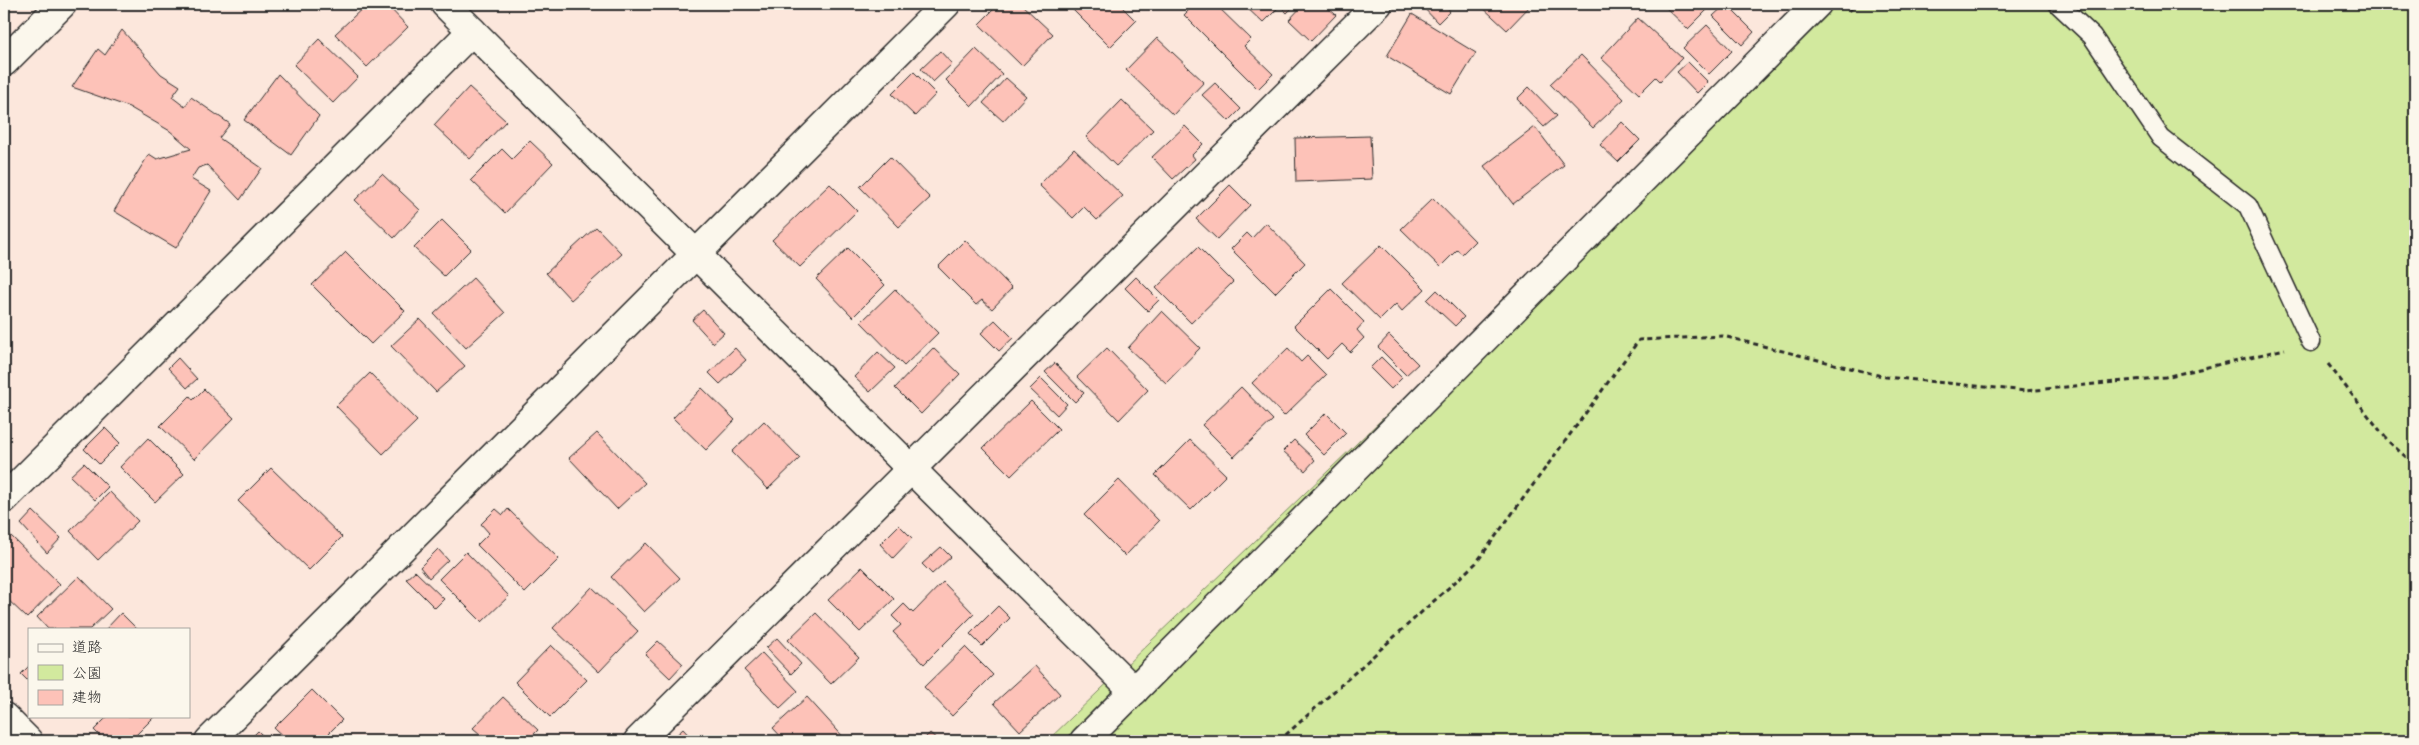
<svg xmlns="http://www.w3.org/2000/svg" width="2419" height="745" font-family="'Shantell Sans','Klee One',sans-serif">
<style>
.green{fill:#d2e99e;stroke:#7e8a64}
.building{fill:#fdc2b8;stroke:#2b2b2b}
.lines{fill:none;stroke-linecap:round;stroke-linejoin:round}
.service-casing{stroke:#2b2b2b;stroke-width:21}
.minor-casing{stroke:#2b2b2b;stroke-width:31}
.path{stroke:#2b2b2b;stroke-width:3;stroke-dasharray:5 4;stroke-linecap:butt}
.service{stroke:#fbf7ec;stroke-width:18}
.minor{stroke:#fbf7ec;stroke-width:28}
</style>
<rect width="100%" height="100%" fill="#fce7dc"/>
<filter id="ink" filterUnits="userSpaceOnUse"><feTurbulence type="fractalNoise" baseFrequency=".02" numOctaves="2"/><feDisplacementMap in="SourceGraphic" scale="10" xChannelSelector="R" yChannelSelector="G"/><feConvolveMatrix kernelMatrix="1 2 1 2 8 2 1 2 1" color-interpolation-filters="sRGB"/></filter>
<g filter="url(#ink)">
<path class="green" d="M1814,4H2415V741H1047Z"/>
<g class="building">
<path d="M367,4H386L408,27L367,67L335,34Z"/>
<path d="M999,4H1021L1053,34L1022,66L979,24Z"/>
<path d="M1077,4H1119L1136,21L1110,47L1072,9Z"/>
<path d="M1195,4H1215L1251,39L1244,46L1273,74L1258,89L1184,15Z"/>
<path d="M1243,4H1296L1287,13L1280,6L1263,23Z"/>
<path d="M1304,4H1324L1336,15L1311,41L1289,20Z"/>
<path d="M1420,4H1444L1450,11L1438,23Z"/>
<path d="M1479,4H1530L1531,5L1507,30Z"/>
<path d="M1662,4H1713L1688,29Z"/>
<path d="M1726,4L1754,32L1742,45L1713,16Z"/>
<path d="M1412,14L1476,53L1451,94L1387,56Z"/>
<path d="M1638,18L1682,58L1660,81L1656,77L1639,94L1601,58Z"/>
<path d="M1707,25L1732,51L1709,74L1683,48Z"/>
<path d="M122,30L161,74L180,86L172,97L185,107L191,97L230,124L219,138L262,168L240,200L207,165L198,168L191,179L211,191L176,248L114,211L149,154L157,159L191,149L170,131L129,107L72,87L98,49L105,55Z"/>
<path d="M1157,38L1204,82L1173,115L1126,70Z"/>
<path d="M319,39L358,77L333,103L294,65Z"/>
<path d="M976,49L1002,74L972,106L946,80Z"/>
<path d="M940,51L952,64L933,82L921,69Z"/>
<path d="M1581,55L1624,99L1593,128L1550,84Z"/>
<path d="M1688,62L1708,82L1697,93L1677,72Z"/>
<path d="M914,72L936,94L915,116L892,94Z"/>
<path d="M278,74L319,116L291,155L244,120Z"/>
<path d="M1006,78L1026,96L1003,121L983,103Z"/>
<path d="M1215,83L1241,109L1229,121L1202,95Z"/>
<path d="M469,87L506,121L470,159L434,125Z"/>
<path d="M1529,87L1557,116L1544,127L1517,99Z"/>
<path d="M1122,100L1153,130L1116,166L1086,137Z"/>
<path d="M1622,122L1640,140L1618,162L1600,145Z"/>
<path d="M1185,126L1203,144L1192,155L1195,159L1173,179L1152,157Z"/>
<path d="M1535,127L1564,165L1513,204L1484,166Z"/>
<path d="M1370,136L1372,179L1296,182L1295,138Z"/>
<path d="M530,141L553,163L505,213L471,180L502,149L512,159Z"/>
<path d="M1074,149L1123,196L1097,220L1084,207L1073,218L1039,185Z"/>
<path d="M890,157L930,198L899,227L860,187Z"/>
<path d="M382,174L420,210L394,238L355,200Z"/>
<path d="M830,184L857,211L800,267L772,240Z"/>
<path d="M1230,185L1250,205L1217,239L1196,219Z"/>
<path d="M1433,198L1475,241L1462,254L1457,250L1440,267L1401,229Z"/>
<path d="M442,220L471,249L444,276L414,248Z"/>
<path d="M1266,223L1305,263L1275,293L1231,249L1247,233L1252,238Z"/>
<path d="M596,227L622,254L571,300L546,273Z"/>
<path d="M965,240L1012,288L992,309L982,300L976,305L938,267Z"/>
<path d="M1381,245L1425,289L1402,311L1396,304L1380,320L1342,283Z"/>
<path d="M1198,247L1233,282L1191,323L1156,288Z"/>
<path d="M848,248L885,285L853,317L816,279Z"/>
<path d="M346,252L405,311L371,344L312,285Z"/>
<path d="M1136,277L1159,300L1148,311L1125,288Z"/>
<path d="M473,278L505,313L466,348L434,314Z"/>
<path d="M895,289L938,333L904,366L861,322Z"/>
<path d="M1331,289L1364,322L1357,330L1364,338L1350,352L1342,344L1327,359L1294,326Z"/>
<path d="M1437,290L1464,317L1455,326L1427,300Z"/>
<path d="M703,310L724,333L713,343L692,320Z"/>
<path d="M1162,311L1200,348L1166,383L1128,348Z"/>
<path d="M420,319L465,366L436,392L391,346Z"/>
<path d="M995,320L1013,338L999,351L981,333Z"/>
<path d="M1389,335L1418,364L1406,375L1378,347Z"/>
<path d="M735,348L746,360L720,384L709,373Z"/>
<path d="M933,348L960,374L921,414L895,388Z"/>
<path d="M1107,348L1148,390L1119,420L1077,377Z"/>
<path d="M1288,348L1301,362L1307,356L1326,375L1284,416L1252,383Z"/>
<path d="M878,352L895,368L870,392L854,377Z"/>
<path d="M1381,357L1402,378L1391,389L1370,368Z"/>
<path d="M178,358L197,379L187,388L168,368Z"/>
<path d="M1055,363L1084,393L1075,402L1045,372Z"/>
<path d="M370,373L417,421L383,454L336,406Z"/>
<path d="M1041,378L1067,404L1057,415L1030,389Z"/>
<path d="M1241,387L1273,420L1234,457L1202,425Z"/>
<path d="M702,388L735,420L706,450L673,418Z"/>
<path d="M204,389L234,418L194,459L160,426L190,396L193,400Z"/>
<path d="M1031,401L1059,429L1011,476L983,448Z"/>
<path d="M1326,413L1346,433L1324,455L1304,435Z"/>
<path d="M764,421L800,458L768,489L732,452Z"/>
<path d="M105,428L120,443L99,464L84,449Z"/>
<path d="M597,433L645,483L617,509L569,458Z"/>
<path d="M148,438L184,474L155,502L120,467Z"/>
<path d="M1190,440L1226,475L1191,510L1155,475Z"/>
<path d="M1294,440L1315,460L1305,471L1283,451Z"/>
<path d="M84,463L108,487L95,500L70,476Z"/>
<path d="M271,468L342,537L309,570L238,501Z"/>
<path d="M1119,480L1159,521L1125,556L1084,515Z"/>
<path d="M110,492L138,521L98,560L70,531Z"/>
<path d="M496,509L503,515L508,509L559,559L525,593L477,545L489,533L481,524Z"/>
<path d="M33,511L61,538L47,553L21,524Z"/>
<path d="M899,525L912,538L893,558L880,544Z"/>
<path d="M10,535L60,584L27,618L4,596V541Z"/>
<path d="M646,543L680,578L644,612L611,577Z"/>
<path d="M941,547L951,557L932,574L922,564Z"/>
<path d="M438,549L448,560L429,578L420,567Z"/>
<path d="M466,552L509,596L482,622L439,579Z"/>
<path d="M862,567L894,599L860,632L828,600Z"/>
<path d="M415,571L444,599L435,608L406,579Z"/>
<path d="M79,576L111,609L90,629H48L37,617Z"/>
<path d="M943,582L974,614L924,664L893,632L901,625L892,616L904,604L913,613Z"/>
<path d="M592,587L638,631L599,672L553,628Z"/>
<path d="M998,606L1010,618L982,646L970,634Z"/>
<path d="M121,613L137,629H106Z"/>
<path d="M816,613L859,657L831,684L788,640Z"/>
<path d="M777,638L801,664L791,674L766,648Z"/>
<path d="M658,641L683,664L670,678L645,654Z"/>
<path d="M551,645L587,680L550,717L515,682Z"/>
<path d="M965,647L993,675L952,716L924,687Z"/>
<path d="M762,653L798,691L780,708L744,670Z"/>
<path d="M29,666V682L21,674Z"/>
<path d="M1035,666L1060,694L1020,731L994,703Z"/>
<path d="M312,690L342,720L329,733L336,741H288L274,728Z"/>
<path d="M503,697L538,730L527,741H488L473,728Z"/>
<path d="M807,697L847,741H785L773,728Z"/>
<path d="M108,716H153L154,717L130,741H105L94,730Z"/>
<path d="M683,729L694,741H670Z"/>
<path d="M258,731L268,741H248Z"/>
<path d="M930,733L939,741H922Z"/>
</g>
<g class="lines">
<defs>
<path id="service" d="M2058,4L2092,36L2161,138L2248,206L2311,342"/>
<g id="minor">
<path d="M445,4L1134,691"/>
<path d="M4,62L62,4"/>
<path d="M4,499L472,31"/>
<path d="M4,717L28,741"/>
<path d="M209,741L946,4"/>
<path d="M638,741L1378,4"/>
<path d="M1084,741L1817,4"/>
</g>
</defs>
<use href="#service" class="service-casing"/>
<use href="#minor" class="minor-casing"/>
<g class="path">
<path d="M1849,11L1856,4"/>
<path d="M2328,364L2389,442L2415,465"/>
<path d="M1279,741L1476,563L1639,340L1723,336L1886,377L2026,391L2165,377L2285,349"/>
</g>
<use href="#service" class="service"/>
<use href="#minor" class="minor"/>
</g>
</g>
<rect width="2419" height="745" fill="none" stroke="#fbf7ec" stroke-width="20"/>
<rect x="10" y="10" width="2399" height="725" fill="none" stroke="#2b2b2b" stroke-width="2" filter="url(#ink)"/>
<rect x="28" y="628" width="162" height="90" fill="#fbf7ec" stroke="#a8a59f"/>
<rect x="38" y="644" width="25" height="8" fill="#fbf7ec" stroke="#a8a59f"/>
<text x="72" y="652" font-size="15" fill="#2b2b2b">道路</text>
<rect x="38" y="665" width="25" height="15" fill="#d2e99e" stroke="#a8a59f"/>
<text x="72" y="678" font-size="15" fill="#2b2b2b">公園</text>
<rect x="38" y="690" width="25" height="15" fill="#fdc2b8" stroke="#a8a59f"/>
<text x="72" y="702" font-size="15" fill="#2b2b2b">建物</text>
</svg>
